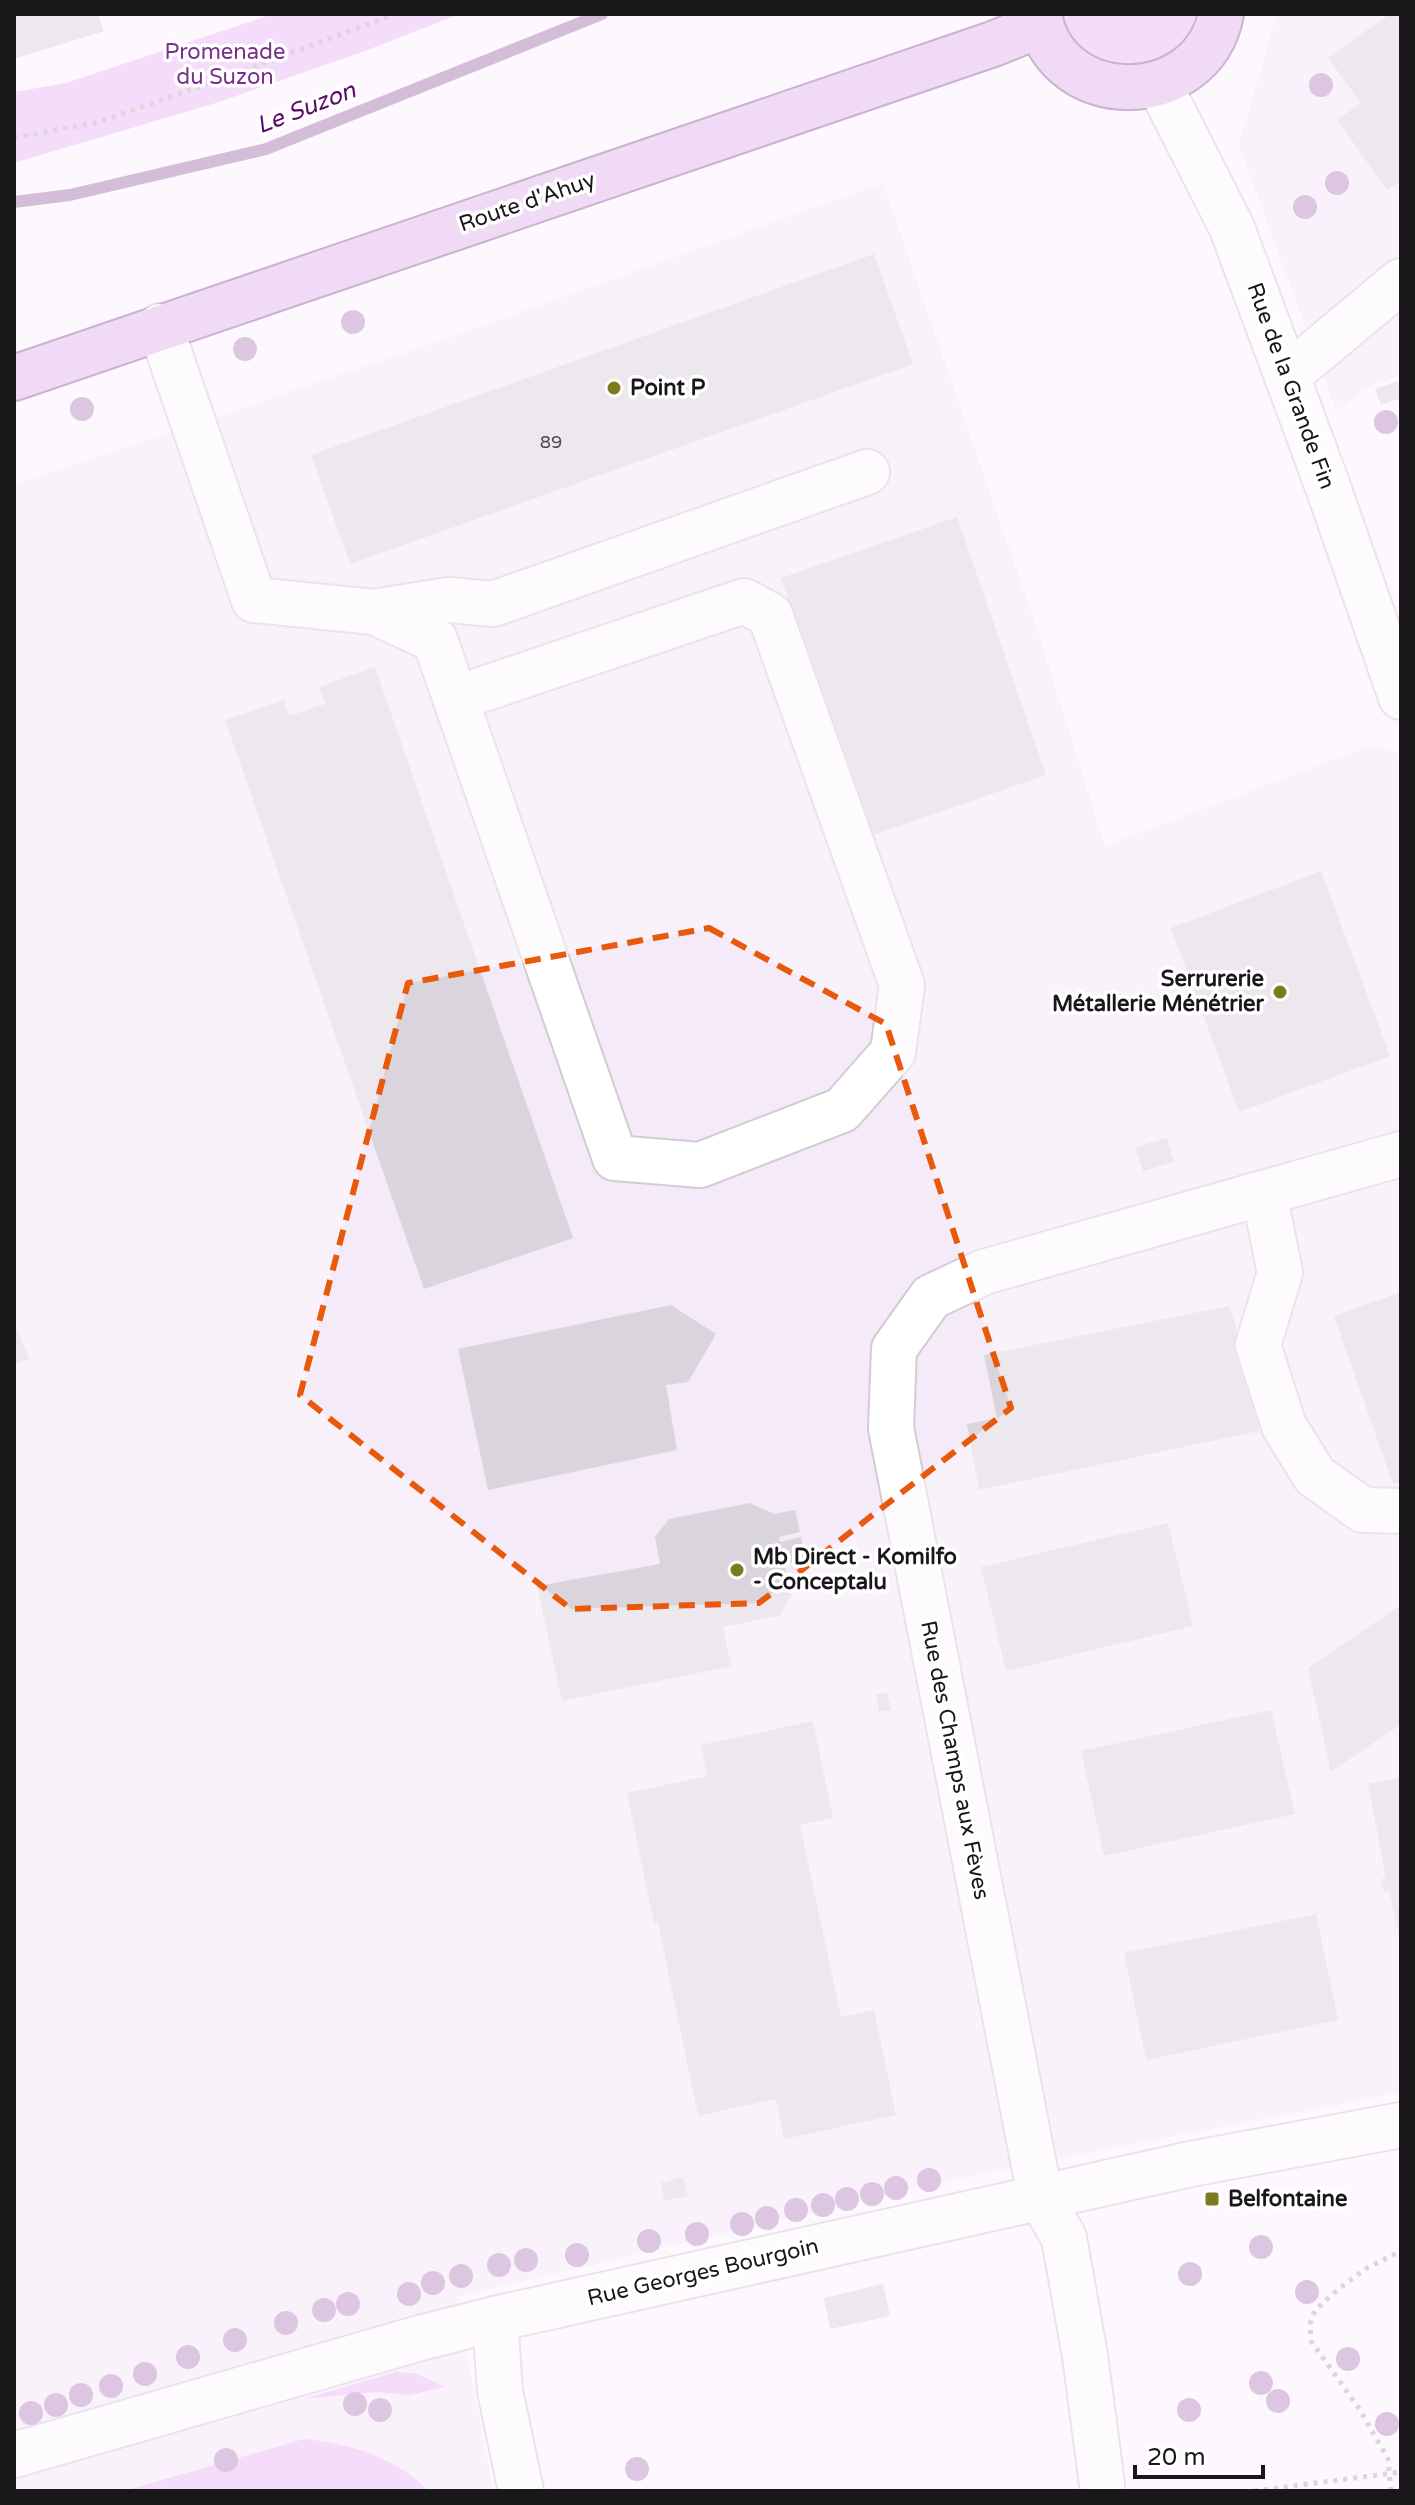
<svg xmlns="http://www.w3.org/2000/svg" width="1415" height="2505" font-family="'Varela Round',sans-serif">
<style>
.built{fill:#f5eaf7}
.green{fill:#e9baf6}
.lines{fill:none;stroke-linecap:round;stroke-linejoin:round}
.stream{stroke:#a276ae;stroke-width:12}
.building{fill:#dad5dc}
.minor-casing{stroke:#d2ccd3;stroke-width:48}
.major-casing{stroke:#8e5e9b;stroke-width:48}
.path{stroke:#b1adb2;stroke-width:5;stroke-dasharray:4 6;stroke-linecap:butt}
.minor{stroke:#fff;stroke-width:44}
.major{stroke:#e1b6ed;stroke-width:44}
.tree{fill:#b48abf}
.marked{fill:none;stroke:#e8590c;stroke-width:6;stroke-dasharray:16 10;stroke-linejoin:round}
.poi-dot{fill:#7c7b22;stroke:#fff;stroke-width:3}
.labels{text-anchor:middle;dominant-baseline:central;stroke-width:7;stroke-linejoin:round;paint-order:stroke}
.number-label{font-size:18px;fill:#49464a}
.park-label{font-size:22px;fill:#79308b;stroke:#fff}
.street-label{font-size:22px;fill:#19171a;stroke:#fff}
.poi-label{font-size:22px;font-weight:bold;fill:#19171a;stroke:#fff;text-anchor:start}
.water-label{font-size:24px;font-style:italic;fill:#59096a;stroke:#fff}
</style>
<rect width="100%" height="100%" fill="#fdf7fe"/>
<g class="built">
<path d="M1277,14H1401V375L1371,386L1336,411L1239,145Z"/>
<path d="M883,183L1038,632L1105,846L1372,745L1401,754V2092L954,2179L456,2297L493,2491H14V485L425,346Z"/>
</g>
<g class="green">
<path d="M273,14H460L365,51L219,102L14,163V92L66,83Z"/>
<path d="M1061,14H1196C1181,86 1082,81 1061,14Z"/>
<path d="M396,2372L415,2373L445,2387L409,2395L377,2392L304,2399Z"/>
<path d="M304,2439C352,2444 394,2457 429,2491H124Z"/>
</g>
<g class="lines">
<path class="stream" d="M14,202L70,195L266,149L602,14"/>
</g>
<g class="building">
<path d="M14,14H98L104,31L14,59Z"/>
<path d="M1390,14H1401V181L1387,190L1337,120L1361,103L1328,58Z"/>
<path d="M874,254L913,364L350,564L311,455Z"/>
<path d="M1401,380V398L1381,405L1375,389Z"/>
<path d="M957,517L1046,775L870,836L781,578Z"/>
<path d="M375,667L573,1238L424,1289L225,720L284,700L289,716L325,704L319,687Z"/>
<path d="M1321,871L1390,1056L1239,1112L1171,928Z"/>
<path d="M1167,1138L1174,1162L1143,1171L1135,1147Z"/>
<path d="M1401,1292V1481L1393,1484L1334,1316Z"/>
<path d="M671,1305L716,1334L688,1382L666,1385L677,1450L488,1490L458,1349Z"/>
<path d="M1229,1306L1236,1327L1259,1431L979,1490L967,1424L997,1418L984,1355Z"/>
<path d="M14,1323L29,1359L14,1365Z"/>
<path d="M750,1503L774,1514L795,1510L800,1532L779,1537L780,1542L801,1537L806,1559L784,1564L791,1595L779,1616L723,1627L731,1666L562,1701L537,1586L660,1564L655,1537L669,1519Z"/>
<path d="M1168,1523L1193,1626L1006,1671L981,1567Z"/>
<path d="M1401,1605V1724L1331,1772L1308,1668Z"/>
<path d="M887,1692L891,1710L879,1712L876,1694Z"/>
<path d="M1271,1710L1295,1814L1104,1856L1081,1751Z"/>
<path d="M813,1721L833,1818L800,1825L820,1919L841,2017L874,2010L896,2115L784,2139L776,2099L698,2116L658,1922L654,1923L627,1793L707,1776L701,1745Z"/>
<path d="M1401,1777V1931H1398L1389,1891L1384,1892L1381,1879L1386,1878L1368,1784Z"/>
<path d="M1316,1914L1338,2020L1146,2060L1124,1953Z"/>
<path d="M683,2177L688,2196L664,2201L661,2183Z"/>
<path d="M883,2284L890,2316L830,2329L824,2298Z"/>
</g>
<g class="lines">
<defs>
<g id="minor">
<path d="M1159,84L1232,228L1328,487L1401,697"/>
<path d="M160,326L254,600L374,612L435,640L615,1158L700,1165L842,1110L893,1052L902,985L770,615L744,601L457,698"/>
<path d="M1287,376L1401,281"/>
<path d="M374,612L448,600L493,604L867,472"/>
<path d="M1264,1193L1280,1273L1258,1345L1284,1426L1315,1476L1363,1510L1401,1511"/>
<path d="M495,2319L500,2391L521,2491"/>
<path d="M14,2455L420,2338L495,2319L1191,2164L1401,2125"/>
<path d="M1102,2484L1085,2356L1064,2238L1040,2196L891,1428L894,1349L931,1297L984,1272L1401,1154"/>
</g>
<g id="major">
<path d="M1039,14C1055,112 1202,111 1221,14"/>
<path d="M14,378L993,44L1040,25"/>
</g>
</defs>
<use href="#minor" class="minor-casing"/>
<use href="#major" class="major-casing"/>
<g class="path">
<path d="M14,138L98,122L213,82L395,14"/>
<path d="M1254,2491L1401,2472"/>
<path d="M1391,2491L1388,2459L1360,2410L1311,2341L1310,2324L1315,2310L1341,2287L1367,2268L1401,2251"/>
</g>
<use href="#minor" class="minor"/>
<use href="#major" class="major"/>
</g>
<g class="tree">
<circle cx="1321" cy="85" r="12"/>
<circle cx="1337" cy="183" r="12"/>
<circle cx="1305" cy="207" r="12"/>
<circle cx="353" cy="322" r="12"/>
<circle cx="245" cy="349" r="12"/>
<circle cx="82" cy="409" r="12"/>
<circle cx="1386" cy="422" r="12"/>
<circle cx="929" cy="2180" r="12"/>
<circle cx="896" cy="2188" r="12"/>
<circle cx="872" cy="2194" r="12"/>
<circle cx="847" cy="2199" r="12"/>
<circle cx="823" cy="2205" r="12"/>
<circle cx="796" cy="2210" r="12"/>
<circle cx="767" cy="2218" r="12"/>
<circle cx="742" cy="2224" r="12"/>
<circle cx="697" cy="2234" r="12"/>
<circle cx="649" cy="2241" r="12"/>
<circle cx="1261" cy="2247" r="12"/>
<circle cx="577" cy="2255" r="12"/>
<circle cx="526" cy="2260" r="12"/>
<circle cx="499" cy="2265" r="12"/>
<circle cx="1190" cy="2274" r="12"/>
<circle cx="461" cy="2276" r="12"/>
<circle cx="433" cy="2283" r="12"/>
<circle cx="1307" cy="2292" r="12"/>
<circle cx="409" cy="2294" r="12"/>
<circle cx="348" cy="2304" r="12"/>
<circle cx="324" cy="2310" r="12"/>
<circle cx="286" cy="2323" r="12"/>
<circle cx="235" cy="2340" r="12"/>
<circle cx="188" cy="2357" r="12"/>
<circle cx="1348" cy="2359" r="12"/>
<circle cx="145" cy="2374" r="12"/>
<circle cx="1261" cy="2383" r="12"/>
<circle cx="111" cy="2386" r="12"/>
<circle cx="81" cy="2395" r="12"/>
<circle cx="1278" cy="2401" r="12"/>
<circle cx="355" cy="2404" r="12"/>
<circle cx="56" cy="2405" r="12"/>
<circle cx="380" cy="2410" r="12"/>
<circle cx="1189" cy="2410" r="12"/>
<circle cx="31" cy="2413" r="12"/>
<circle cx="1387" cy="2424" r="12"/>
<circle cx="226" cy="2460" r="12"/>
<circle cx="637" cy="2469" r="12"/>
</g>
<path d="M0 0H1415V2505H0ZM709,928L886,1024L1011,1408L759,1603L571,1609L300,1395L408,983Z" fill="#fdf7fe" fill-opacity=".55" fill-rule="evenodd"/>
<path class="marked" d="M709,928L886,1024L1011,1408L759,1603L571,1609L300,1395L408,983Z"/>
<g class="poi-dot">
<circle cx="614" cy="388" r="8"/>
<circle cx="1280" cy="992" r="8"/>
<circle cx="737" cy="1570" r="8"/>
<rect x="1204" y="2191" width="16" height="16" rx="4"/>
</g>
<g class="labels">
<g class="number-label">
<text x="551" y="442">89</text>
</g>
<g class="park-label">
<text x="225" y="52">Promenade<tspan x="225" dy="25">du Suzon</tspan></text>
</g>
<g class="street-label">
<text transform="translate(527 202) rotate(-19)">Route d'Ahuy</text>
<text transform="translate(1291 386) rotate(70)">Rue de la Grande Fin</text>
<text transform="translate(955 1760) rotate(79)">Rue des Champs aux Fèves</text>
<text transform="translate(703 2272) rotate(-13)">Rue Georges Bourgoin</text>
</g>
<g class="poi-label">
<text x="630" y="388">Point P</text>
<text x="1264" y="979" text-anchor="end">Serrurerie<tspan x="1264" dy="25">Métallerie Ménétrier</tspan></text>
<text x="753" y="1557">Mb Direct - Komilfo<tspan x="753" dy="25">- Conceptalu</tspan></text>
<text x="1228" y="2199">Belfontaine</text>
</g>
<g class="water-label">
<text transform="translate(306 108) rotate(-21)">Le Suzon</text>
</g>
</g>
<rect width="1415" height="2505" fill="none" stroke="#19171a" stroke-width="32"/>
<path d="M1135 2465v12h128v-12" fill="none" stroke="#19171a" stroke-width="4"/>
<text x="1147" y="2465" font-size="24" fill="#19171a" stroke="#ffffff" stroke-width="6" paint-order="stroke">20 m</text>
</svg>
